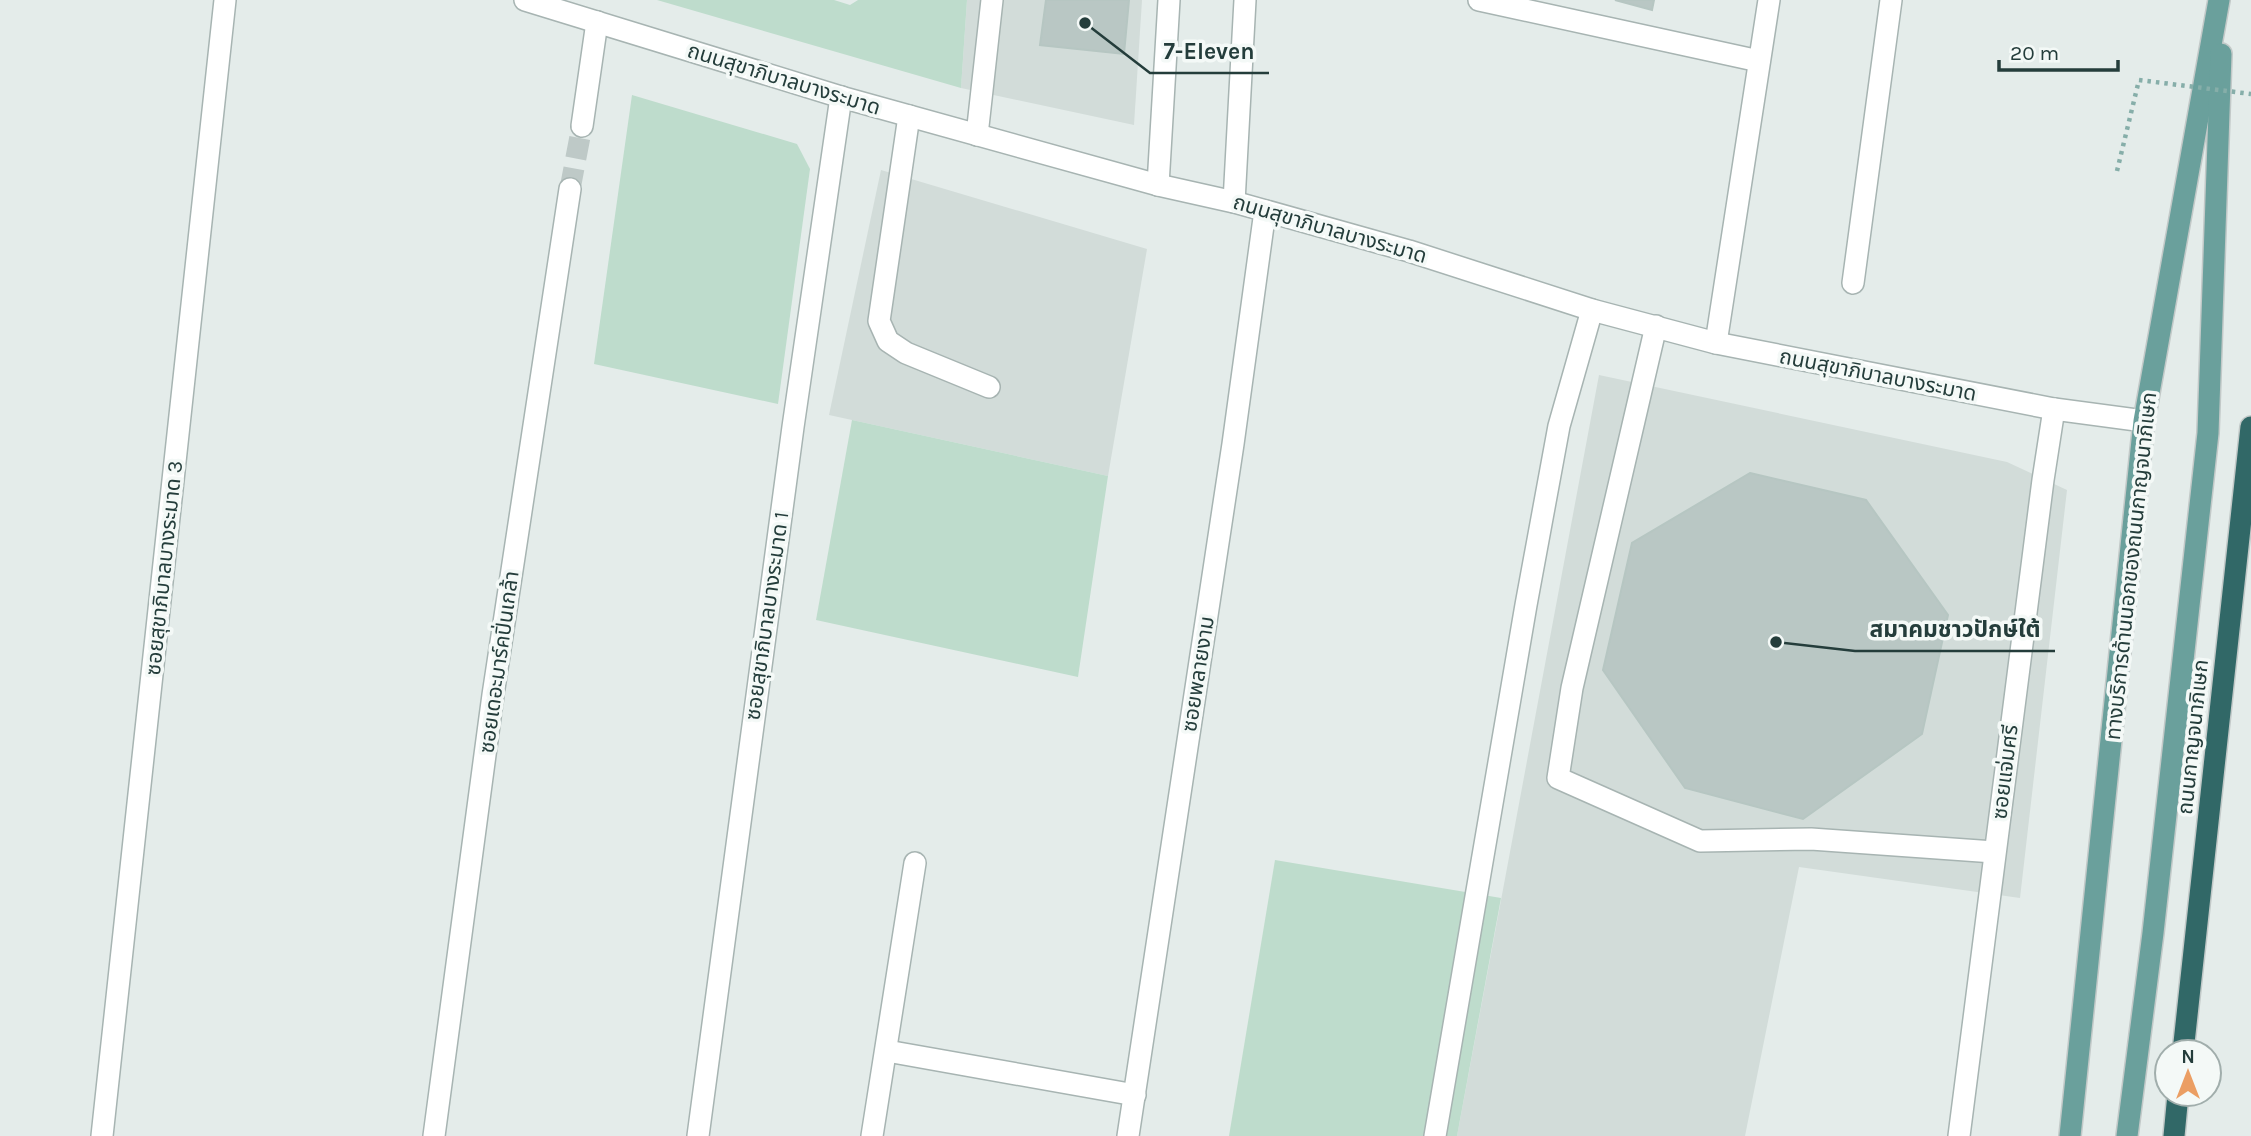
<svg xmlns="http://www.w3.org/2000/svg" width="2251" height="1136" font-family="Karla,'Noto Sans Thai',sans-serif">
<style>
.built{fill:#d2dcd9}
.green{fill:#bedccc}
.building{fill:#b9c7c4;stroke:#b6c6c2;stroke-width:2}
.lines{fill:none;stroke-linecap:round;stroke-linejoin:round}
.minor-tunnel{stroke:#bec9c7;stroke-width:21;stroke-dasharray:21 10;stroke-linecap:butt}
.minor-casing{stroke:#a7b4b2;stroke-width:24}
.major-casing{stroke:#c2c9c8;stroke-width:24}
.highway-casing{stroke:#c2c9c8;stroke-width:24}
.path{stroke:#86aea9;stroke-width:4.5;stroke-dasharray:3.5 5;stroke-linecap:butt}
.minor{stroke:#fff;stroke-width:21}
.major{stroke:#6aa09c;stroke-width:21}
.highway{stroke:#316867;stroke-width:21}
.path-bridge{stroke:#86aea9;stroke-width:4.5;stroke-dasharray:3.5 5;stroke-linecap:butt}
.labels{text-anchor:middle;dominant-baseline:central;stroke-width:7;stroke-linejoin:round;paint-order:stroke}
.street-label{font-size:21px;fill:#243d3b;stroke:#f4f9f7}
.leader{fill:none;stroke:#243d3b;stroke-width:2.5}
.callout-dot{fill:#243d3b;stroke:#f4f9f7;stroke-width:2.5}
.callout-label{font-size:23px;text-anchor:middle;font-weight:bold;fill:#243d3b;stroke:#f4f9f7;stroke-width:7;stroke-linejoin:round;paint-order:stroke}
</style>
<rect width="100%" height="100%" fill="#e4ecea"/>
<g class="built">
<path d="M967,0H1142L1134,125L961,88Z"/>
<path d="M881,170L1147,249L1108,476L829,415Z"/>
<path d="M1599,375L2007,462L2067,490L2020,898L1799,867L1745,1136H1457Z"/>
</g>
<g class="green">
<path d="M657,0H834L850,5L858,0H967L961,88Z"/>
<path d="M632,95L797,144L810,169L778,404L594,364Z"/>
<path d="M852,420L1108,476L1078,677L816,620Z"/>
<path d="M1275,860L1501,898L1457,1136H1229Z"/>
</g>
<g class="building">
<path d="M1046,0H1129L1124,54L1040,45Z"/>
<path d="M1615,0H1654L1652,10Z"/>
<path d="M1750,473L1866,500L1948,615L1922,734L1803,819L1685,788L1603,670L1632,543Z"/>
</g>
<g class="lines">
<path class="minor-tunnel" d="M570,189L582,126"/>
<defs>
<g id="minor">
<path d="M525,0L841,97L1158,185L1234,202L1409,251L1592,310L1716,343L2054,409L2144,421"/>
<path d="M1479,0L1759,61"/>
<path d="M909,116L879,321L888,341L906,353L989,387"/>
<path d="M582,126L597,22"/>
<path d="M977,135L992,0"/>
<path d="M1158,185L1169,0"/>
<path d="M1234,202L1245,0"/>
<path d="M1853,283L1891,0"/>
<path d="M1656,326L1572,688L1558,778L1700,841L1811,839L1994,852"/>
<path d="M1716,343L1769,0"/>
<path d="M887,1051L1135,1095"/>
<path d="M102,1136L225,0"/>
<path d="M434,1136L493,695L570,189"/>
<path d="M698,1136L793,427L841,97"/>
<path d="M872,1136L915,863"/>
<path d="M1128,1136L1233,444L1265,211"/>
<path d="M1435,1136L1526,605L1559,426L1592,310"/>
<path d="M1959,1136L2043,480L2054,409"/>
</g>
<g id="major">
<path d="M2070,1136L2144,421L2219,0"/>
<path d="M2127,1136L2153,933L2208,433L2221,54"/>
</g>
<g id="highway">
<path d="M2183,1052L2251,427"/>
<path d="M2174,1136L2178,1094"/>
</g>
</defs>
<use href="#minor" class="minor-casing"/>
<use href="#major" class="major-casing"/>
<use href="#highway" class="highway-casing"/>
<path class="path" d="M2117,171L2139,80"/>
<use href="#minor" class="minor"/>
<use href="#major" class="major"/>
<use href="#highway" class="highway"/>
<path class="path-bridge" d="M2139,80L2251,94"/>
</g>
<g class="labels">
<g class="street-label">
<text transform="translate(784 79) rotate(17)">ถนนสุขาภิบาลบางระมาด</text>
<text transform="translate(1330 229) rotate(16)">ถนนสุขาภิบาลบางระมาด</text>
<text transform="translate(1878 375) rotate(11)">ถนนสุขาภิบาลบางระมาด</text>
<text transform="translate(2131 566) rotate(-84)">ทางบริการด้านนอกของถนนกาญจนาภิเษก</text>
<text transform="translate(164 568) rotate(-84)">ซอยสุขาภิบาลบางระมาด 3</text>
<text transform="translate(767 616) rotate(-82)">ซอยสุขาภิบาลบางระมาด 1</text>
<text transform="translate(499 662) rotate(-82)">ซอยเดอะมาร์คปิ่นเกล้า</text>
<text transform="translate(1198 674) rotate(-81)">ซอยพลายงาม</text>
<text transform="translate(2193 737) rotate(-84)">ถนนกาญจนาภิเษก</text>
<text transform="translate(2005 772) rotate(-83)">ซอยแจ่มศรี</text>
</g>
</g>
<path class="leader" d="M1085 23L1150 73H1269M1776 642L1855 651H2055"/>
<g class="callout-dot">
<circle cx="1085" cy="23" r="7"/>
<circle cx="1776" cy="642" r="7"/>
</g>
<g class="callout-label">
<text x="1209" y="59">7-Eleven</text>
<text x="1955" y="637">สมาคมชาวปักษ์ใต้</text>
</g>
<g transform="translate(2188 1073)"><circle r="33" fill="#f4f9f7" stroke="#a1aeac" stroke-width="2"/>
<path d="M0-5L12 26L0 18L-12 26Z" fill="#eb9e63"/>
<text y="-10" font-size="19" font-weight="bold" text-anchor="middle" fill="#243d3b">N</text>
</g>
<path d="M1999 60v10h119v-10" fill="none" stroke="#243d3b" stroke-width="3.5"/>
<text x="2010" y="60" font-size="21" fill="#243d3b" stroke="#f4f9f7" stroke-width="5" paint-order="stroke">20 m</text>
</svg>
